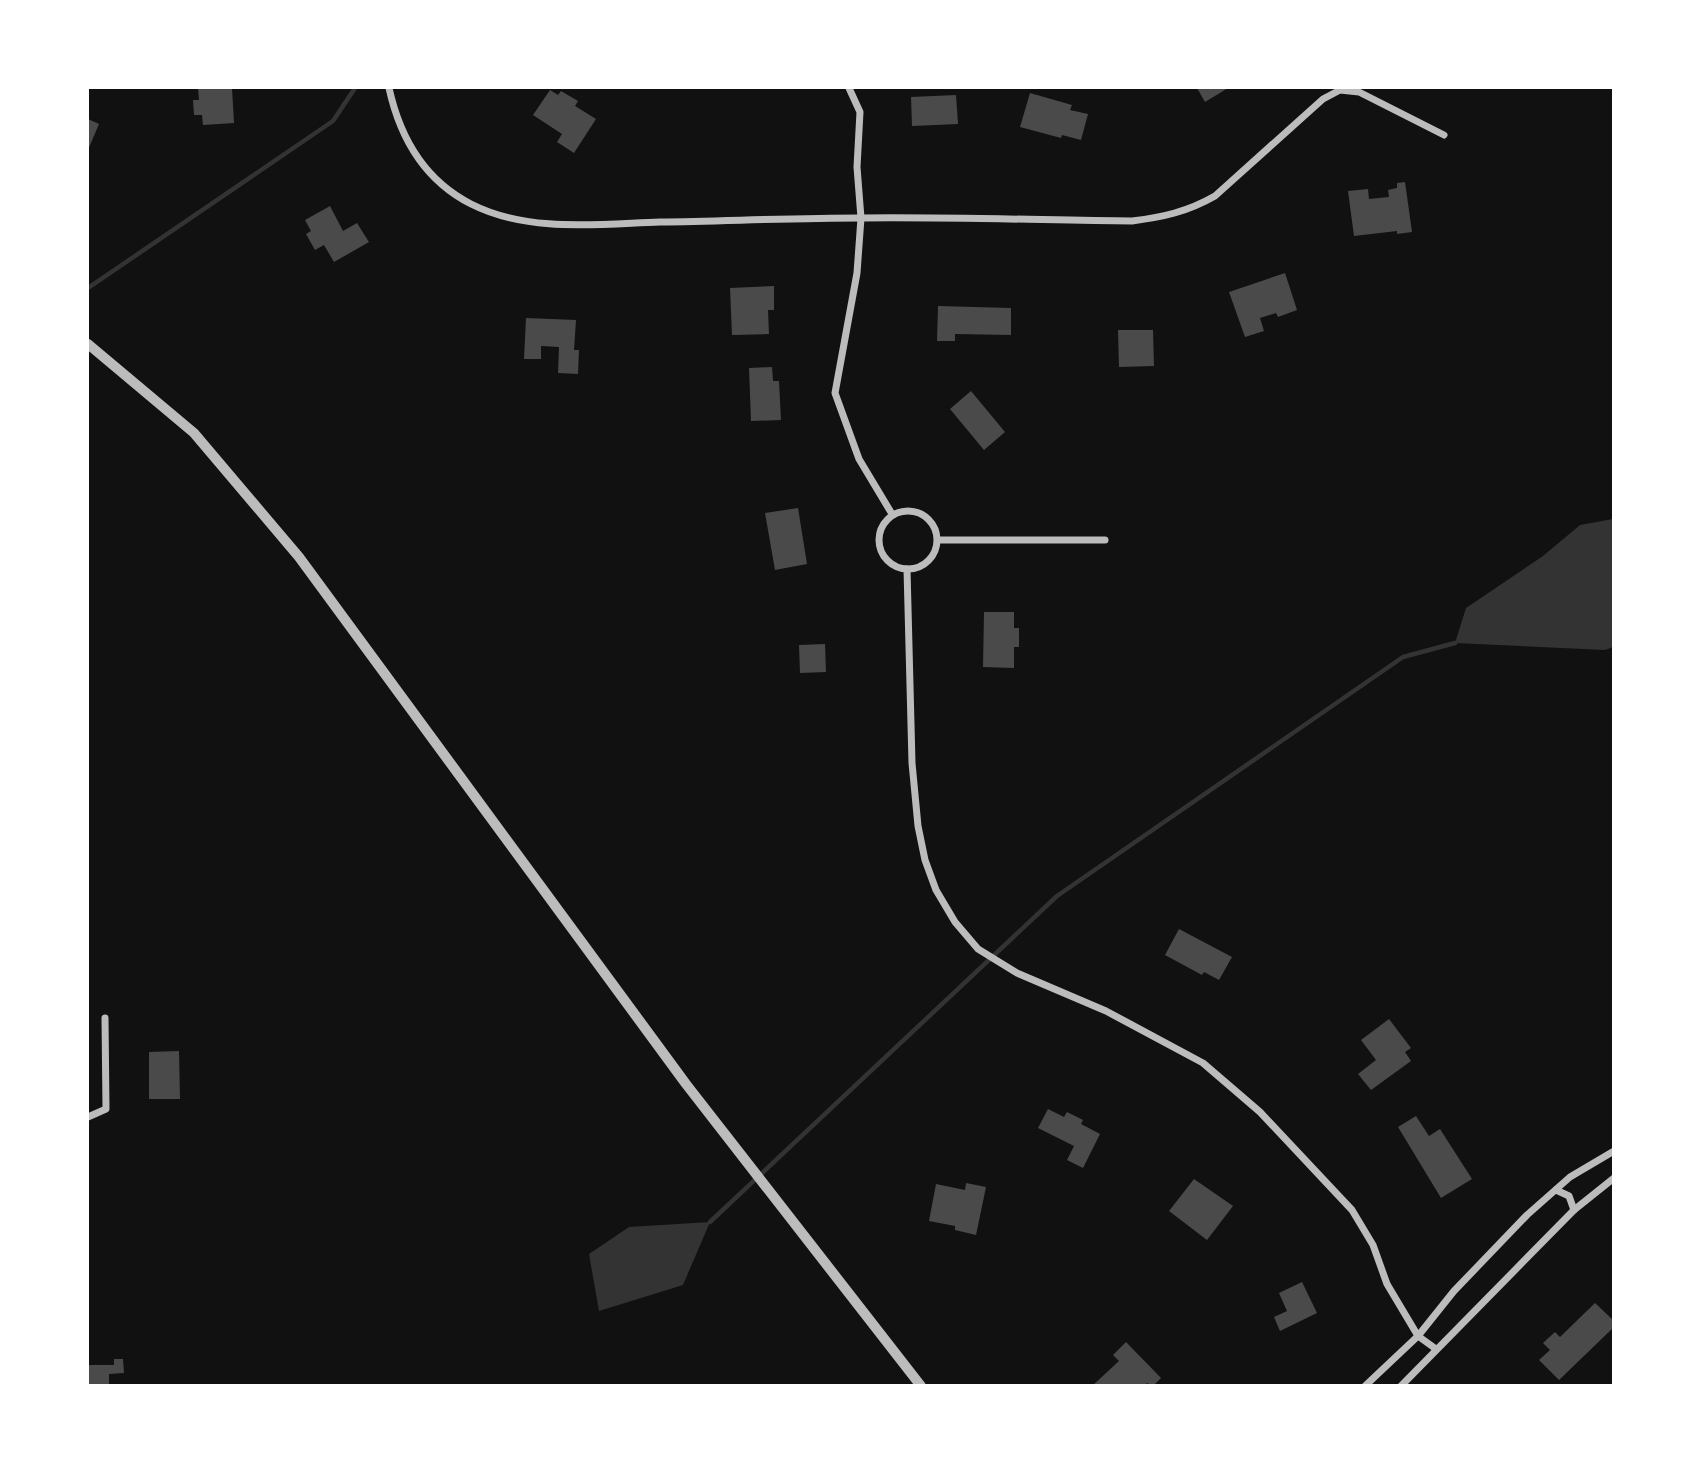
<svg xmlns="http://www.w3.org/2000/svg" width="1701" height="1473" font-family="'Archivo Narrow',sans-serif">
<style>
.water{fill:#333}
.lines{fill:none;stroke-linecap:round;stroke-linejoin:round}
.stream{stroke:#333;stroke-width:4.5}
.building{fill:#4a4a4a}
.minor{stroke:#bcbcbc;stroke-width:7}
.tertiary{stroke:#bcbcbc;stroke-width:10}
</style>
<rect width="100%" height="100%" fill="#111"/>
<g class="water">
<path d="M1613,519V647L1605,650L1455,643L1466,608L1543,556L1580,525Z"/>
<path d="M710,1222L683,1285L599,1311L589,1254L629,1227Z"/>
</g>
<g class="lines">
<g class="stream">
<path d="M88,288L333,121L355,88"/>
<path d="M710,1222L1057,896L1403,657L1455,643"/>
</g>
</g>
<g class="building">
<path d="M198,88H232L234,123L203,125L202,115H194L193,100H199Z"/>
<path d="M1197,88H1228L1205,102Z"/>
<path d="M550,90L558,95L561,91L578,101L575,106L596,119L574,153L557,142L562,134L533,115Z"/>
<path d="M1030,93L1072,105L1070,110L1088,114L1081,140L1062,135L1061,138L1020,127Z"/>
<path d="M956,95L958,124L912,126L911,97Z"/>
<path d="M88,119L99,124L88,150Z"/>
<path d="M1405,182L1412,232L1397,234V231L1354,236L1348,191L1368,189L1369,199L1389,197L1388,190L1397,188V183Z"/>
<path d="M330,206L343,231L357,223L369,242L334,262L324,245L315,250L306,234L311,231L305,220Z"/>
<path d="M1285,273L1297,310L1278,317L1276,313L1260,318L1264,331L1245,337L1229,292Z"/>
<path d="M774,286V310H768L769,334L732,335L730,288Z"/>
<path d="M938,306L1011,308V335L955,334V341H937Z"/>
<path d="M526,318L576,320L574,350H579L578,374L558,373L559,347L541,346V359H524Z"/>
<path d="M1118,330H1153L1154,366L1119,367Z"/>
<path d="M772,367L773,381H779L781,420L751,421L749,368Z"/>
<path d="M971,391L1005,432L984,450L950,409Z"/>
<path d="M798,508L807,564L775,570L765,513Z"/>
<path d="M984,612H1014V628H1019V647H1014V668L983,667Z"/>
<path d="M825,644L826,672L800,673L799,645Z"/>
<path d="M1179,929L1232,957L1219,980L1204,972L1202,975L1165,955Z"/>
<path d="M1389,1019L1411,1048L1405,1052L1411,1061L1371,1090L1358,1074L1376,1060L1361,1040Z"/>
<path d="M179,1051L180,1099H149V1052Z"/>
<path d="M1048,1109L1064,1117L1067,1112L1083,1120L1081,1124L1100,1134L1083,1168L1067,1160L1074,1146L1038,1128Z"/>
<path d="M1416,1116L1429,1136L1440,1129L1472,1179L1441,1198L1398,1127Z"/>
<path d="M1194,1179L1233,1206L1207,1240L1169,1211Z"/>
<path d="M966,1183L986,1187L976,1235L955,1230V1226L929,1221L936,1184L965,1190Z"/>
<path d="M1302,1282L1317,1313L1280,1331L1274,1317L1287,1311L1279,1293Z"/>
<path d="M1595,1303L1614,1321V1327L1559,1380L1539,1360L1550,1350L1543,1343L1555,1332L1560,1337Z"/>
<path d="M1126,1342L1161,1378L1153,1386L1147,1383L1145,1386H1092L1119,1361L1113,1355Z"/>
<path d="M114,1359H123L124,1373L109,1374V1385L88,1386V1365H114Z"/>
</g>
<g class="lines">
<g class="minor">
<path d="M389,88C400,138 424,180 471,204C528,233 598,224 660,222C727,221 794,218 861,218C951,217 1042,220 1132,221C1163,217 1187,212 1215,196L1323,99L1340,90L1359,92L1444,135"/>
<path d="M849,88L860,112L857,167L861,218L857,273L835,393L859,459L892,514"/>
<circle cx="908" cy="540" r="29"/>
<path d="M938,540H1105"/>
<path d="M907,569L912,763L918,826L925,860L936,890L955,922L978,949L1017,973L1106,1011L1203,1063L1260,1112L1352,1210L1373,1245L1387,1284L1418,1336L1436,1349"/>
<path d="M88,1117L106,1109L105,1018"/>
<path d="M1556,1190L1569,1196L1574,1210"/>
<path d="M1365,1386L1418,1336L1454,1291L1527,1215L1570,1177L1614,1151"/>
<path d="M1401,1386L1574,1210L1614,1178"/>
</g>
<path class="tertiary" d="M88,344L194,433L299,557L686,1084L921,1386"/>
</g>
<rect width="1701" height="1473" fill="none" stroke="#ffffff" stroke-width="178"/>
</svg>
